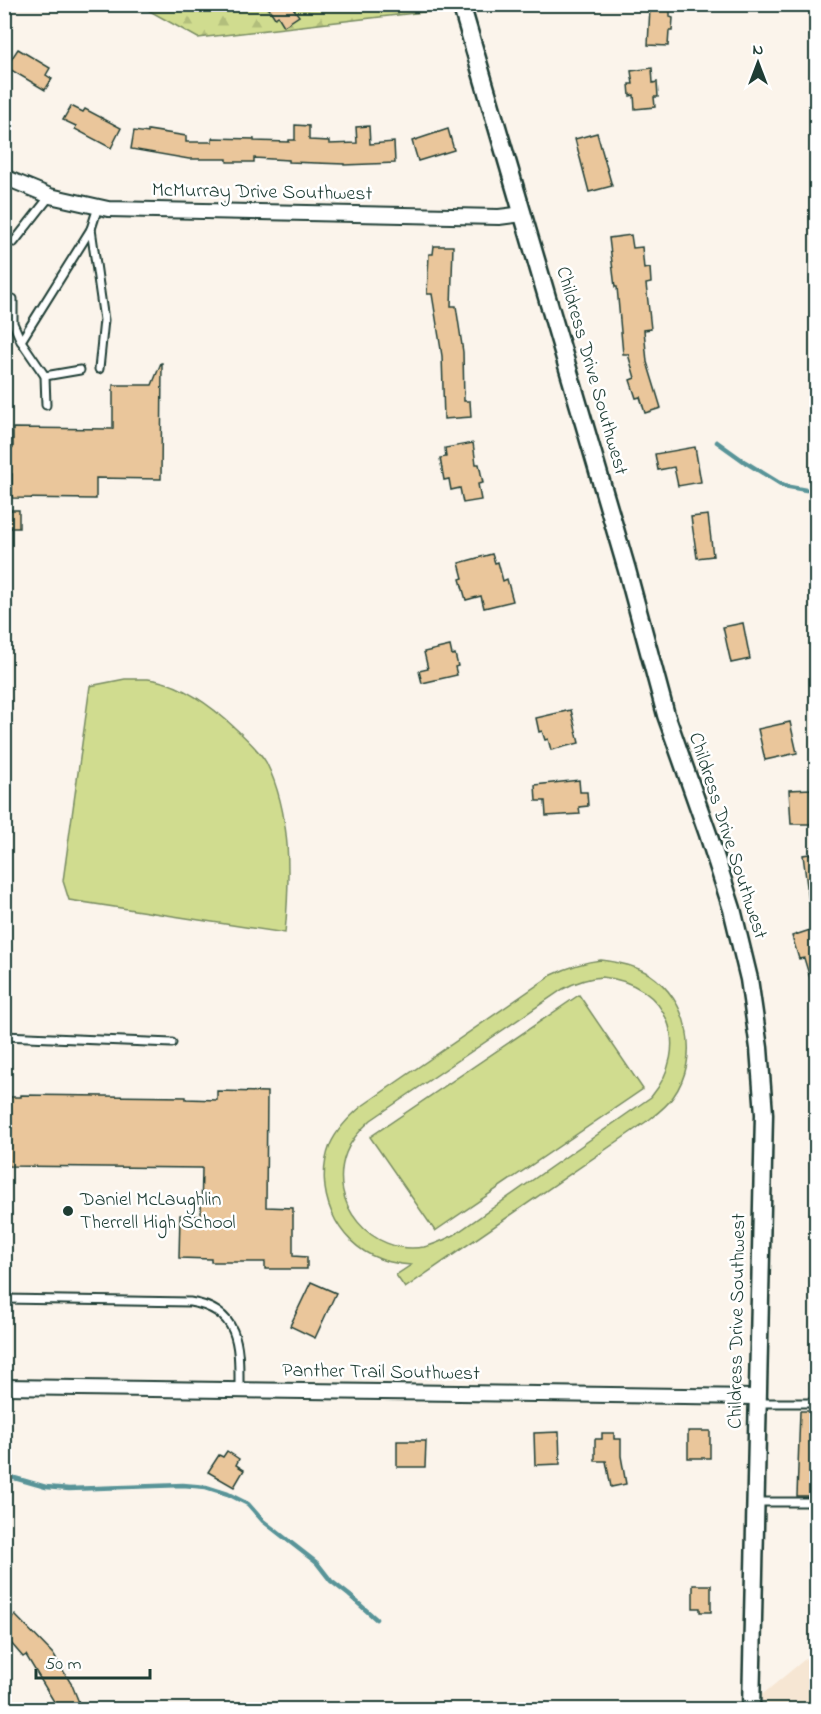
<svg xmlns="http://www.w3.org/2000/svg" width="821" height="1714" font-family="'Indie Flower',sans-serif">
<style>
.built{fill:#f6e6d3}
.forest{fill:url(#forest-firs);stroke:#788c62;stroke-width:1.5}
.green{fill:#d0dc8f;stroke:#788c62;stroke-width:1.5;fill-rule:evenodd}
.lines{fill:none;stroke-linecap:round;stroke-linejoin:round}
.stream{stroke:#599498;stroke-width:4.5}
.building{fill:#eac69b;stroke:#1f3d34;stroke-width:1.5}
.service-casing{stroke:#1f3d34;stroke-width:11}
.minor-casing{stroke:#1f3d34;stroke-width:18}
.tertiary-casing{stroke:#1f3d34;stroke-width:21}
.service{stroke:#fff;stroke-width:7}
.minor{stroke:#fff;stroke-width:14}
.tertiary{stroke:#fff;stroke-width:16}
.poi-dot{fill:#1f3d34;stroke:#fff;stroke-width:2}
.labels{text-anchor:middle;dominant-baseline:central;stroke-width:5;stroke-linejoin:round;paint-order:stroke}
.street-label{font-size:20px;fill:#1f3d34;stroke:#fff}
.poi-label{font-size:20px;fill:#1f3d34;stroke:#fff;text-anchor:start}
</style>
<defs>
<pattern id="forest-firs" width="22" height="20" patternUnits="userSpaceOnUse" patternTransform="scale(1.5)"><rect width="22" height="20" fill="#d0dc8f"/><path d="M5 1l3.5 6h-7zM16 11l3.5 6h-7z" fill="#b2be7c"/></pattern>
</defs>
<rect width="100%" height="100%" fill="#fbf4eb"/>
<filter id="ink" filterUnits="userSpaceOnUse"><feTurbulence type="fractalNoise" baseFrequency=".0167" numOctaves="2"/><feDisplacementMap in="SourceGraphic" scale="12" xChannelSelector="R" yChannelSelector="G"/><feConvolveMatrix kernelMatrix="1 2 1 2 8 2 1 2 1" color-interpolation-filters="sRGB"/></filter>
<g filter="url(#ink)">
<path class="built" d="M816,1650V1709L734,1710L758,1698Z"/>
<path class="forest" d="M467,4V7L198,38L139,5Z"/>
<g class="green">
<path d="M125,679C133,679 141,679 148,679C176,682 204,701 225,719C237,730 258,748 266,762C292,814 290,877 285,933L69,900L63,881L90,686Z"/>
<path d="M601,960C618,962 634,965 649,974C689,1000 701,1058 673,1097C667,1106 659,1112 650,1119L405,1288L396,1275L411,1265C400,1264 390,1263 380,1259C335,1243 313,1189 330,1145C337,1129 349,1117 362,1106L552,975C569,967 583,962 601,960ZM602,977C668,983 693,1046 651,1097L454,1235C444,1240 434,1245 424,1247C371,1256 327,1203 346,1153C351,1139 361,1129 371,1120L563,989C576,982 587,978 602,977Z"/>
<path d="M579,995L643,1089L435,1231L370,1137Z"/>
</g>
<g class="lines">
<g class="stream">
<path d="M717,442L745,462L784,486L806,490L816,488"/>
<path d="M4,1475L46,1487L69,1489L183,1485L206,1487L228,1494L248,1504L263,1521L317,1563L331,1581L349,1595L376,1619"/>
</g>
</g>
<g class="building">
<path d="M266,4H299L293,8L299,16L284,26L278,16L275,18Z"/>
<path d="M650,7L670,8V17L673,18L672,31H669L668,46L648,45Z"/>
<path d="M18,49L50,68L46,75L52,79L45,90L6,67Z"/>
<path d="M652,68L653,83L657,82L658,97H654L655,107L635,109L634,95L630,96L629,84H633L631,71Z"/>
<path d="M71,106L83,112L85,109L121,128L111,148L75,129L76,126L63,120Z"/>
<path d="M295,125L309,126V140L329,141V144L357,143L356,127L369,126L370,144L394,142L395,163L344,165V164L289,162V160L254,158V162H227V159H189L131,149L134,131L148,133V130L186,136V142H212V138L254,139V141L289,142V140H295Z"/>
<path d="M448,129L454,150L418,161L412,141Z"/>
<path d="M597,133L612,186L589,192L575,139Z"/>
<path d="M631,235L633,248L642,247L644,269L650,268L651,283L646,284L651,329L644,330L647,362L661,408L645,413L640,397L636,398L630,380L635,378L628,354H623L617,287H615L609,238Z"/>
<path d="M434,246H453L451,306H456L463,352L464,401H470L471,417L444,419L442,356L432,294H427L429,254H433Z"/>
<path d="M161,363H162L161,479L96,478V499L12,498V474L4,473V448H13V428L113,429V385H152Z"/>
<path d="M473,443L476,464H479L483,483L478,484L481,500L463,503L460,488L451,490L449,479L444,480L440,458L446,457L445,448Z"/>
<path d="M695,447L701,482L678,486L674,467L658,470L655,454Z"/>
<rect x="5" y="510" width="14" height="18"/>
<path d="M708,515L713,556L697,558L691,517Z"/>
<path d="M492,554L495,563L498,562L503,581L507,579L513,601L484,608L481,596L466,600L460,579L463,578L459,563Z"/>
<path d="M743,623L750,659L731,663L723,627Z"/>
<path d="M450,646L452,655L455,654L458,666L455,667L457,675L422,683L419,671L428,669L424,652Z"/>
<path d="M571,710L579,743L551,750L548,739L545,740L542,731L539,732L536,718Z"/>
<path d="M790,722L797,753L765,760L758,729Z"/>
<path d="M579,780L580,792H587L588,806L579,807L580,814L546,816L545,801H536L535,785Z"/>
<path d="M811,789L813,824H791L789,790Z"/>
<path d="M816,853V901L809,902L803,855Z"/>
<path d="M816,928V990L814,991L804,958L799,959L792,936Z"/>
<path d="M217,1091L267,1092L266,1207L293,1208V1256L307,1257V1269H265V1262H211V1259L179,1258L180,1215L201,1216L202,1168L8,1166L9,1097H21V1095L186,1097V1099L217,1100Z"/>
<path d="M311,1282L336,1293L315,1338L290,1326Z"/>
<path d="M800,1411H816V1496H797Z"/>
<rect x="688" y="1431" width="22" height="27"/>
<path d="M559,1432L560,1464L535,1465L534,1433Z"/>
<path d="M602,1433H614V1439H621V1456L626,1484L611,1487L606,1461H595V1439H602Z"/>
<path d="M397,1441H426L425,1467H397Z"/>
<path d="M227,1451L239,1459L236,1465L244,1470L234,1487L208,1472L219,1455L223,1457Z"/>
<path d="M693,1585H711V1612H700V1608H693Z"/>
<path d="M15,1615L53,1654L72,1685L82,1710H59L26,1655L23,1657L4,1635V1626Z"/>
</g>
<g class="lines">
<defs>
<g id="service">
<path d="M91,229L104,320L99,369"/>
<path d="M14,242L50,196"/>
<path d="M4,299H13V323L21,341L45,376L46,405"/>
<path d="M21,341L91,229L98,207"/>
<path d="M45,376L80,370"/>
<path d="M4,1036L172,1043"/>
<path d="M4,1299L190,1302C242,1310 239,1348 239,1390"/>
<path d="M759,1403H816"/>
<path d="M756,1502H816"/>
</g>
<g id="minor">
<path d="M4,177L50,196L108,209L499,217L523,214"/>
<path d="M4,1387L757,1397"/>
<path d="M4,1706L7,1710"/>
</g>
<path id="tertiary" d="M461,4L627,570L666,715L708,834L732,909L749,979L759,1048L764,1114L751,1710"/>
</defs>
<use href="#service" class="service-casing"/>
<use href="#minor" class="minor-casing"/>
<use href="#tertiary" class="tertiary-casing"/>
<use href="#service" class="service"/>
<use href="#minor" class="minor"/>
<use href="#tertiary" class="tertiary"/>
</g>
</g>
<circle class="poi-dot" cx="68" cy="1211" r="6"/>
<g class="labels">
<g class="street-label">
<text transform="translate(262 193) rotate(1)">McMurray Drive Southwest</text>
<text transform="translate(591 371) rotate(74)">Childress Drive Southwest</text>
<text transform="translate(727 836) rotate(72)">Childress Drive Southwest</text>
<text transform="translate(738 1321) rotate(-89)">Childress Drive Southwest</text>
<text transform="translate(381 1373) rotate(1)">Panther Trail Southwest</text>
</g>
<g class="poi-label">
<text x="80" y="1200">Daniel McLaughlin<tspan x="80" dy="23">Therrell High School</tspan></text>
</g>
</g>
<rect width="821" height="1714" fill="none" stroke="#fff" stroke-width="24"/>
<rect x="12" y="12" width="797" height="1690" fill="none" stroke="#1f3d34" stroke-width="2" filter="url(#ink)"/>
<g transform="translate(758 63)" stroke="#ffffff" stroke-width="4.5" paint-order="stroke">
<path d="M0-4.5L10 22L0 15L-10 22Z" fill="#1f3d34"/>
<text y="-9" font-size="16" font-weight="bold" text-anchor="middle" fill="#1f3d34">N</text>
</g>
<path d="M36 1669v9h114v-9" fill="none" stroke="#1f3d34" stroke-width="3"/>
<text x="45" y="1669" font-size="18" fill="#1f3d34" stroke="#ffffff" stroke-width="4.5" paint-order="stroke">50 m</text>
</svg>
